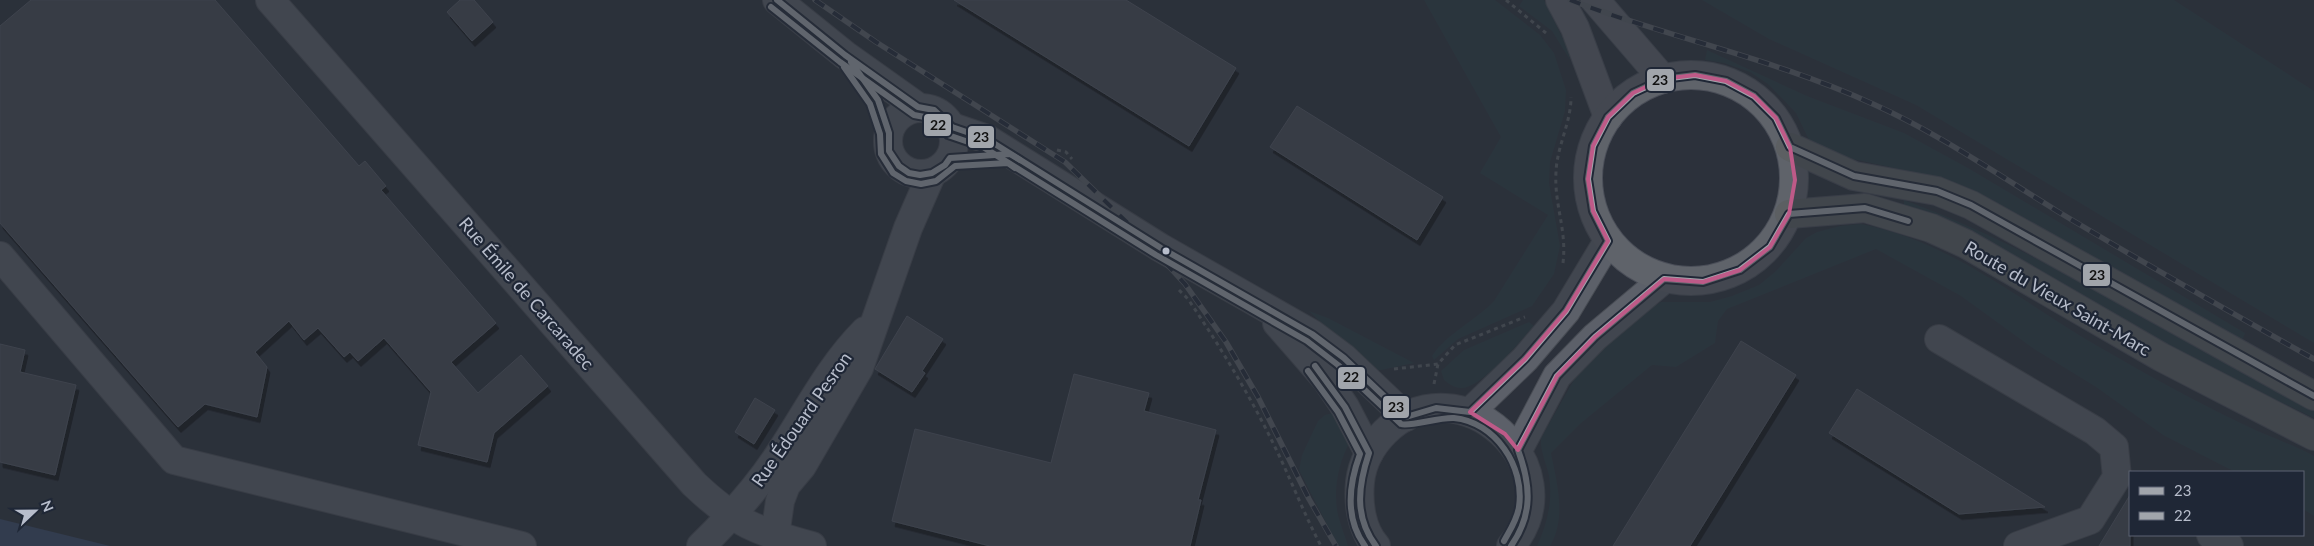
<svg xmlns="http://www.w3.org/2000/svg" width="2314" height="546" font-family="Lato,sans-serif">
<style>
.green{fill:#293b41}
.water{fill:#3a4966}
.building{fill:#454952;stroke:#545963;filter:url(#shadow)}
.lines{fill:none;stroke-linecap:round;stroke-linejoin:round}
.minor-casing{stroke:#484c54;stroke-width:30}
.major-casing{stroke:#4a4e58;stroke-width:30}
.highway-casing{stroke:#494d57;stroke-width:30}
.path{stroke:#5a5f65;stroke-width:3;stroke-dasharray:4 4;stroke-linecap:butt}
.minor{stroke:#5c6069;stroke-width:28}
.major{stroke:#5f636a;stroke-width:28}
.highway{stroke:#5c5f62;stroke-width:28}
.rail-casing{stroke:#5b5f66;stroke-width:5.5}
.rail{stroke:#1f2736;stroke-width:4;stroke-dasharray:11;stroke-linecap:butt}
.bus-1-casing{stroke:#1f2736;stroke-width:10}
.bus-2-casing{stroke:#1f2736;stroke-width:10}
.bus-1{stroke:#a1a5ab;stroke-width:6}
.bus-2{stroke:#a1a5ab;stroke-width:6}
.marked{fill:none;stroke:#be5a88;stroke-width:4;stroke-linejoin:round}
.bus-dot{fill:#b7bdcb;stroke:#1f2736;stroke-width:2}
.labels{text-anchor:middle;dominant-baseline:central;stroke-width:4.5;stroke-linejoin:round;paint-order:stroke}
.street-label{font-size:18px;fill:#b7bdcb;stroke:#1f2736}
.line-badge{stroke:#1f2736;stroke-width:2}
.pale-badge-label{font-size:14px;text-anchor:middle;font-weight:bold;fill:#111}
</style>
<defs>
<filter id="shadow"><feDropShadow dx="3" dy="5.5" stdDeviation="0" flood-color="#0009"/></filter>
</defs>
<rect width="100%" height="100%" fill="#2c313b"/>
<g class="green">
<path d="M1424,0H1495L1540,35L1554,53L1566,90L1565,111L1550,162L1549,183L1560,246L1554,274L1532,306L1458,339L1434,360L1432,356C1446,334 1476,320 1494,301L1548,215L1480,173L1501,137Z"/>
<path d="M1523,0H1544L1568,49L1570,60L1552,31L1519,6Z"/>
<path d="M1702,0H2174L2314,91V343L1916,105L1769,39Z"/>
<path d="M1707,50L1807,96L1904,133L1968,168L2245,333L2242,341L1967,193L1908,171L1839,156L1817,148L1809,140L1796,113L1768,84L1750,72L1724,63L1705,60Z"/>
<path d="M1904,200C2003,236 2092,288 2183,340C2226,364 2271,386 2314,410V418L2177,352L1991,242L1959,226L1904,205Z"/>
<path d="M1861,224C1951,241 2023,303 2101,348C2148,375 2196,402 2245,425C2267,436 2292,444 2314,456V516L2303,509V472H2235L2163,435L2096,387L2034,349L1961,296L1876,249L1727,309L1718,321L1715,343L1676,367L1652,365L1580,424L1551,453C1557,483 1567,518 1550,546H1537C1547,524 1553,501 1549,476C1546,462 1540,452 1541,438L1579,371L1642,313L1661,302H1710L1732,296L1759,285L1776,271L1806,238L1817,232L1840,226Z"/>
<path d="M1309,311L1328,318L1414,363L1372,372Z"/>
<path d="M1529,322L1534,326C1521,340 1481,389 1461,388C1454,388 1449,384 1444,380L1441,371L1464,350Z"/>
<path d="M1336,412L1350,442C1338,463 1333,491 1338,515C1341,526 1345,536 1348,546H1338L1299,470L1302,455L1318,421L1325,415Z"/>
</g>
<path class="water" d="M0,519L110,546H0Z"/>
<g class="building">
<path d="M31,0H215L359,166L365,161L386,186L381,190L496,323L451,362L478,393L521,355L548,386L494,433L487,462L418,445L431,392L384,338L358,361L350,352L344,357L318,328L304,340L289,321L255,352L267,367L257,417L205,404L178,427L0,223V26Z"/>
<path d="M460,0H474L493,22L472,41L447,12Z"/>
<path d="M954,0H1126L1236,68L1189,146Z"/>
<path d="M1297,106L1443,197L1417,240L1270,147Z"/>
<path d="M907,316L943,339L922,371L925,373L912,392L875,369Z"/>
<path d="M1741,341L1796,375L1690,546H1613Z"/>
<path d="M0,344L25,350L20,372L76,385L55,475L0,462Z"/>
<path d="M1074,374L1149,393L1144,411L1216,430L1198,500H1201L1190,546H990L892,521L915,429L1051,463Z"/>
<path d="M1857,389L2045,507L1959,514L1829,433Z"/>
<path d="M755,398L775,410L754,444L735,432Z"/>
<path d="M2130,495V546H2099Z"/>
</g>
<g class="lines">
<defs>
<g id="minor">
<path d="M270,0L694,484C736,524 757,531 812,546"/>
<path d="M777,0L845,55L918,107"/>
<circle cx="921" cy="141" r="33"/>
<path d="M952,127L987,139L1161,248L1312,334L1344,358L1406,417"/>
<path d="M0,256L174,460L522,546"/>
<path d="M1277,323L1326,379L1345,407L1369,453"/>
<path d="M1939,339L2095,431L2114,447L2117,477L2090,520L2018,546"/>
<path d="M1470,412L1525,359L1566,311L1608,241"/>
<path d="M1518,450L1557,376L1595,337L1664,279"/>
<path d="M2211,535L2229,546"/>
<path d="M775,536L780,501L786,485L802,466L859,368L908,228L932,173"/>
<path d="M701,546C730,518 758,487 780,453C807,412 830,366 865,331"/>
<path d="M1376,546C1361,529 1358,503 1360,482C1362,463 1372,445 1385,432C1459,359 1577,467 1511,546"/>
</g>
<g id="major">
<path d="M1560,0L1575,28L1608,117"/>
<path d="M1595,0L1663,79"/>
<circle cx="1691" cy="178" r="103"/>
</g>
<g id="highway">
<path d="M1790,147L1854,176L1937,191L1971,205L2314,396"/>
<path d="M1789,214L1865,208L1931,228L1966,244L2161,357L2314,436"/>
</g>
</defs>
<use href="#minor" class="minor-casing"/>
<use href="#major" class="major-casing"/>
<use href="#highway" class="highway-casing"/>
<g class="path">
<path d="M1506,0L1546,33"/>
<path d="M1057,150L1066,152L1072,159"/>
<path d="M1563,263C1567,229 1554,205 1556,172C1557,146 1571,123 1571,97"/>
<path d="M1179,290L1188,299C1219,345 1248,392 1273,443C1290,477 1303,512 1321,546"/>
<path d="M1394,369L1438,364"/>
<path d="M1434,384L1438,364L1455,345L1525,317"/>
</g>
<use href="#minor" class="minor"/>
<use href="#major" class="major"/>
<use href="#highway" class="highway"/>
<defs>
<g id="rail">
<path d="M815,0L876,42L1065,162L1142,237L1185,284L1226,342L1258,397L1309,499L1336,546"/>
<path d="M1570,0C1670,38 1775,59 1873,104C1938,133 1997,174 2057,211C2142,262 2228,311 2314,359"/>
</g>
</defs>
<use href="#rail" class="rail-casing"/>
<use href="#rail" class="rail"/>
<defs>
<g id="bus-1">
<path d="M777,0L845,55L918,107L934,110L952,127L987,139L1161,248L1312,334L1344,358L1406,417L1436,408L1470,412L1525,359L1566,311L1608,241L1593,211L1588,179L1593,146L1608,117L1633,93L1663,79L1695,75L1726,81L1754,96L1776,118L1790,147L1854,176L1937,191L1971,205L2314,396"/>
<path d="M851,62L878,100L889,133V151L899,166L909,173L920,175L932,173L945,165L950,158L1010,154L1020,160"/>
<path d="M1315,366L1345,407L1369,453C1358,486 1354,517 1376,546"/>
<path d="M1511,546C1533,515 1531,485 1518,450L1557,376L1595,337L1664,279L1703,282L1740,270L1770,247L1789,214L1865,208L1908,221"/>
</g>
<g id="bus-2">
<path d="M771,7L840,62L914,115L930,118L948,135L983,147L1156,255L1307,341L1338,365L1401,424C1410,427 1439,417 1454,418C1495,422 1525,466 1519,507C1517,520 1510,530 1504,541"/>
<path d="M844,67L870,104L880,134L881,154L893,173L906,181L921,184L936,181L955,166L1008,163L1015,168"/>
<path d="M1308,371L1338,412L1360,454C1349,484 1345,519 1365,546"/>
</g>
</defs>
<use href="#bus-1" class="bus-1-casing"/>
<use href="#bus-2" class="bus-2-casing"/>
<use href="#bus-1" class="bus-1"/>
<use href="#bus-2" class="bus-2"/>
</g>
<path d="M0 0H2314V546H0ZM1695,75L1726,81L1754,96L1776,118L1790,147L1795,180L1789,214L1770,247L1740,270L1703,282L1664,279L1595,337L1557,376L1518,450L1505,434L1470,412L1525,359L1566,311L1608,241L1593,211L1588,179L1593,146L1608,117L1633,93L1663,79Z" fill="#2c313b" fill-opacity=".55" fill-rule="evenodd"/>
<path class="marked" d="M1695,75L1726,81L1754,96L1776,118L1790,147L1795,180L1789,214L1770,247L1740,270L1703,282L1664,279L1595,337L1557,376L1518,450L1505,434L1470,412L1525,359L1566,311L1608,241L1593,211L1588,179L1593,146L1608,117L1633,93L1663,79Z"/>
<circle class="bus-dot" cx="1166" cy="251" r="4.5"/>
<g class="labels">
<g class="street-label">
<text transform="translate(527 293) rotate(49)">Rue Émile de Carcaradec</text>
<text transform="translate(2058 298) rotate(30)">Route du Vieux Saint-Marc</text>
<text transform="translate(801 419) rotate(-55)">Rue Édouard Pesron</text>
</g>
</g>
<g class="line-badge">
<rect x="1646" y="68" width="29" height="24" rx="5" fill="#a1a5ab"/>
<rect x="923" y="113" width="29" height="24" rx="5" fill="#a1a5ab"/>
<rect x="967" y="125" width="28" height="24" rx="5" fill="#a1a5ab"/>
<rect x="2082" y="263" width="29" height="24" rx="5" fill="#a1a5ab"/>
<rect x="1337" y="366" width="29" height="24" rx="5" fill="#a1a5ab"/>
<rect x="1382" y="395" width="28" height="24" rx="5" fill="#a1a5ab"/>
</g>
<g class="pale-badge-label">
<text x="1660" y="85">23</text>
<text x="938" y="130">22</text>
<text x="981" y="142">23</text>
<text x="2097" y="280">23</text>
<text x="1351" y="382">22</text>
<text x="1396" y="412">23</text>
</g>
<rect x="2129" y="471" width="175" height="65" fill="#1f2736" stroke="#5c6372"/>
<rect x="2139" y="487" width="25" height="8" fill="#a1a5ab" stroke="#5c6372"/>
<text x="2174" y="496" font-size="15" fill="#b7bdcb">23</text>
<rect x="2139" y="512" width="25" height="8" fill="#a1a5ab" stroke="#5c6372"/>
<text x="2174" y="521" font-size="15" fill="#b7bdcb">22</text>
<g transform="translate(35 511) rotate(68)" stroke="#1f2736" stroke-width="4" paint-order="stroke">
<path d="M0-4L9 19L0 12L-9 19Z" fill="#b7bdcb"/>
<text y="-8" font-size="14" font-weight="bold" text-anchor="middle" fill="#b7bdcb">N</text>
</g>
</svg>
